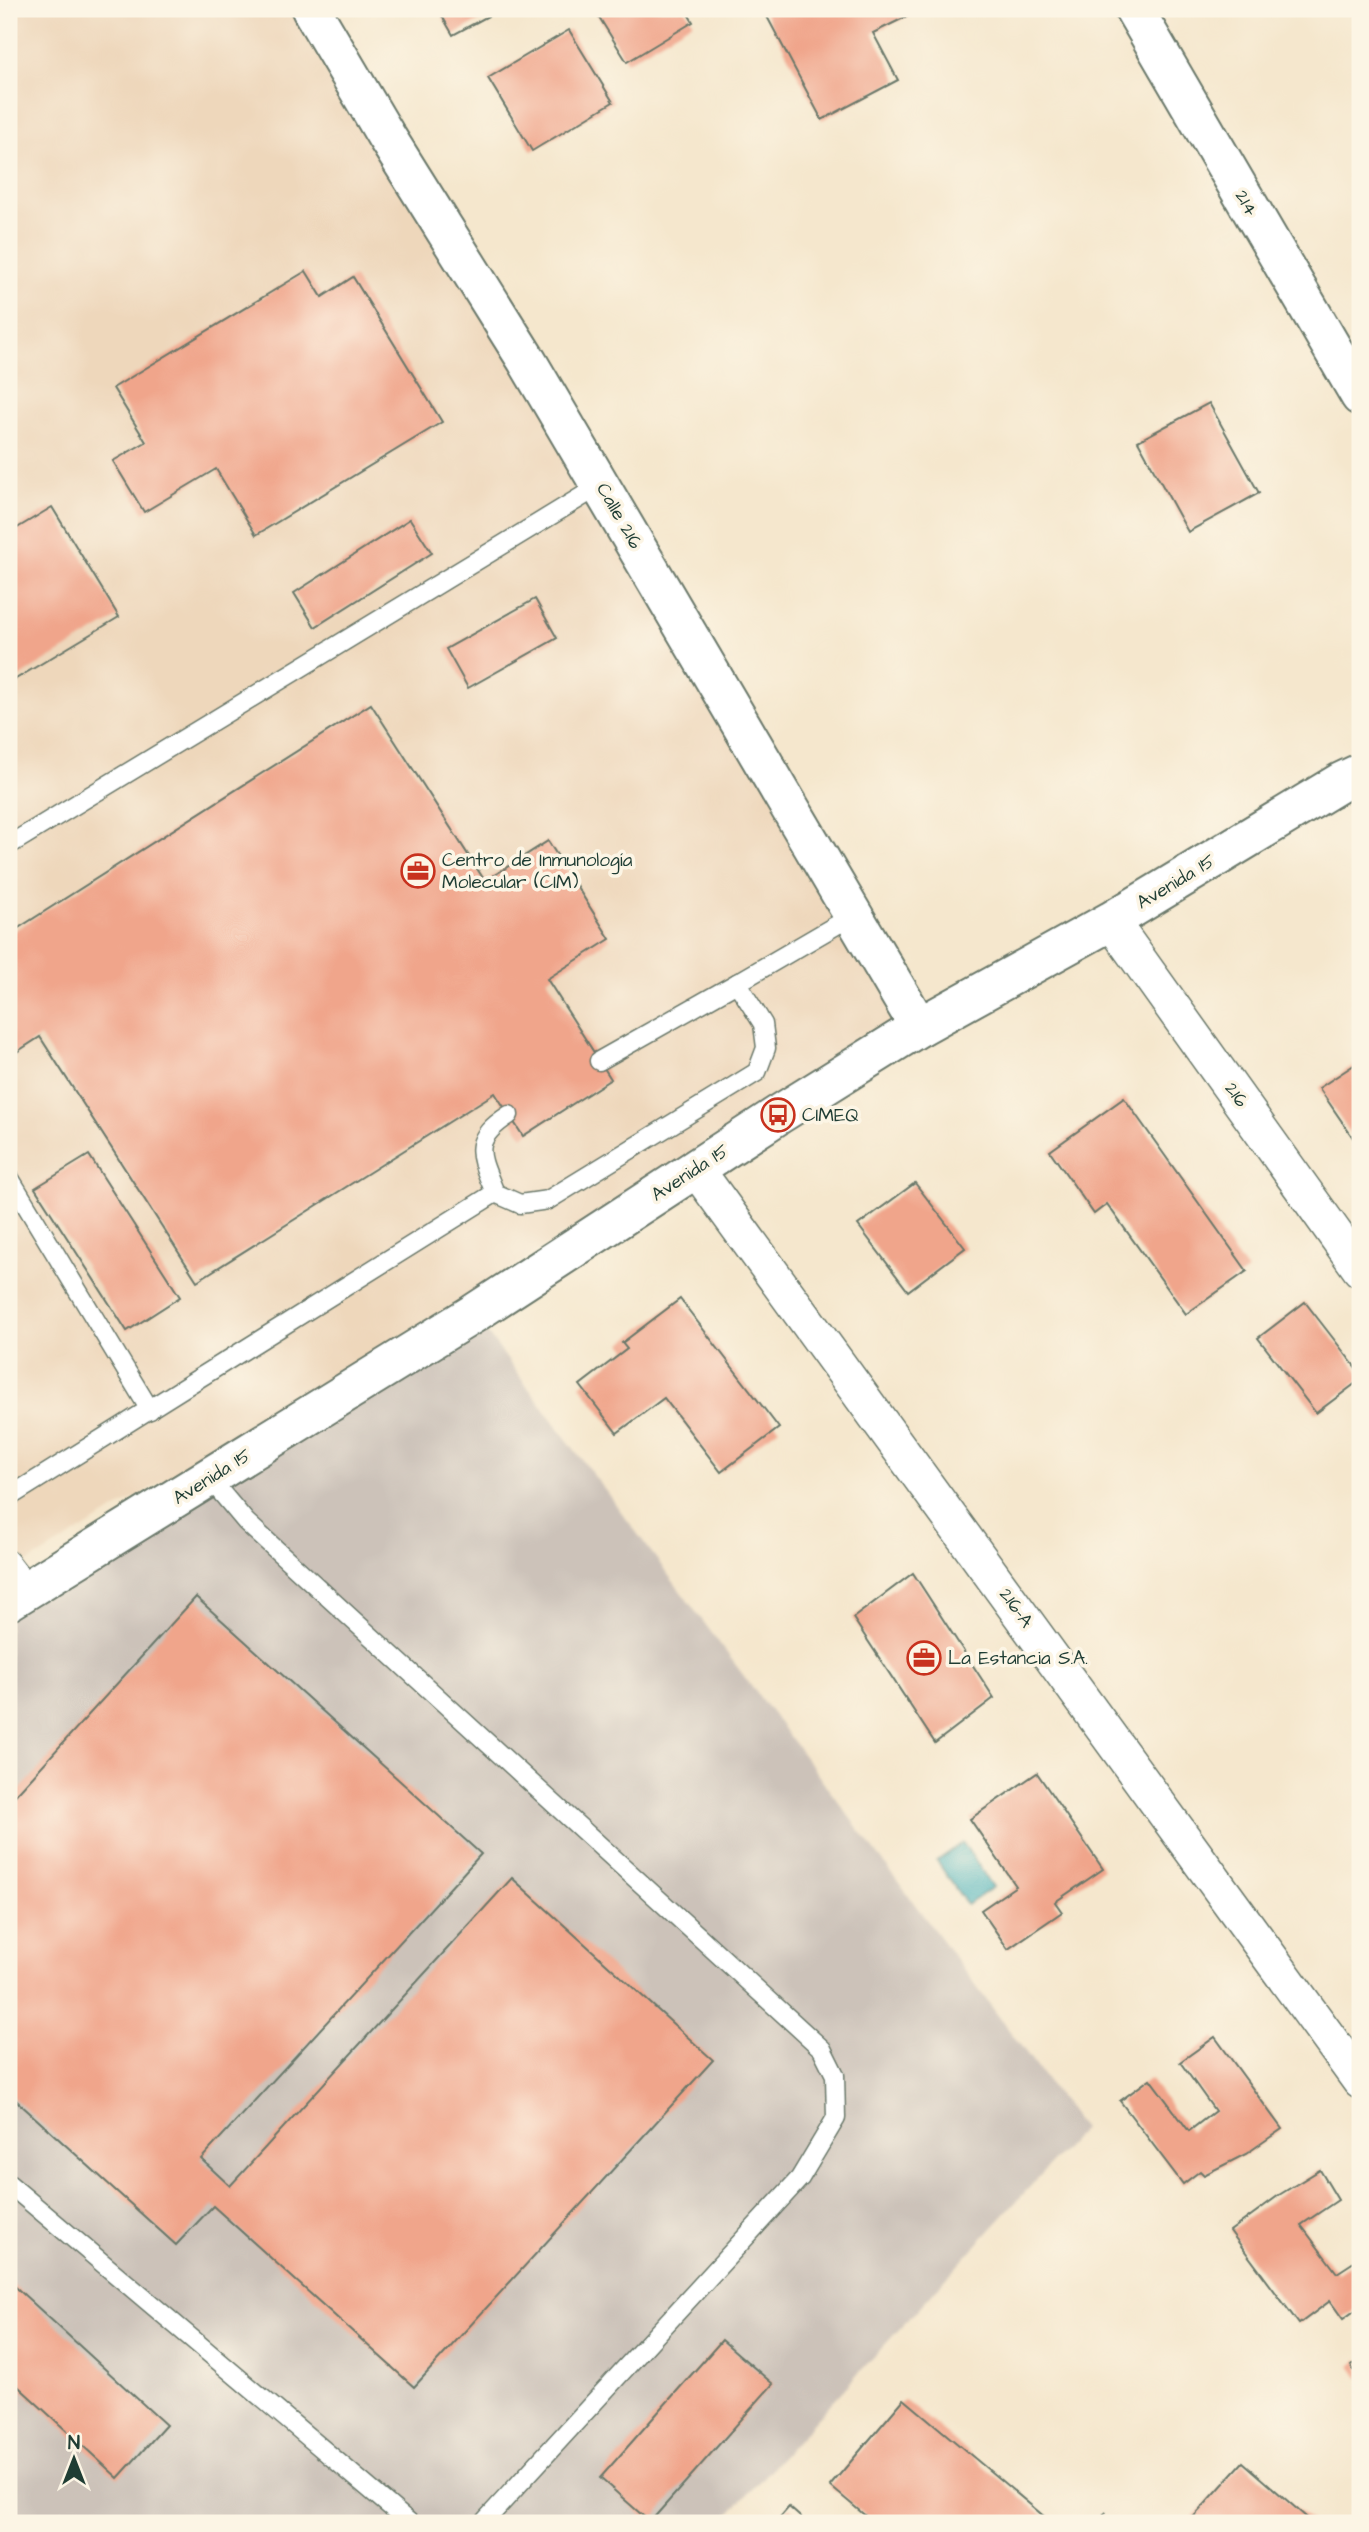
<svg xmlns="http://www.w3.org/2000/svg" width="1369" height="2532" font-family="'Architects Daughter',sans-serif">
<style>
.built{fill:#eed7bb}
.industrial{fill:#ccc2b9}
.water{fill:#3eaeb9;stroke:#2e7676;stroke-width:2}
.building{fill:#f0a58b}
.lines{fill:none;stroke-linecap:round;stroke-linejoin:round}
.service-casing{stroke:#6a786a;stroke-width:21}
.minor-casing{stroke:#6a786a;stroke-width:38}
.tertiary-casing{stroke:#6a786a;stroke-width:42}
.path{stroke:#6a786a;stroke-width:4.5;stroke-dasharray:2 5;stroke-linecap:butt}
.service{stroke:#fff;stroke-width:18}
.minor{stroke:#fff;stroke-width:35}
.tertiary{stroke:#fff;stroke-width:38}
.labels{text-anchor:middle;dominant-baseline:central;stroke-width:7;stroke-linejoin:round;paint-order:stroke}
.street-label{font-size:19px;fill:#1f3d34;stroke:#fcf5e5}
.poi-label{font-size:19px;fill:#1f3d34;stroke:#fcf5e5;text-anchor:start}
</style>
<rect width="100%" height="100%" fill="#fcf5e5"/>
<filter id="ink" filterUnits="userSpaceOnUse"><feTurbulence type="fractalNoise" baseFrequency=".0143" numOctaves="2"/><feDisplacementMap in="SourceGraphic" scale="14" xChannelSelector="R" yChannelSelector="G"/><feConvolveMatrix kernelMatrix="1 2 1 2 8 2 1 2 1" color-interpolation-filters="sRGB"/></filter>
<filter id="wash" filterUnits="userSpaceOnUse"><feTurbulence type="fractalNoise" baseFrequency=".00686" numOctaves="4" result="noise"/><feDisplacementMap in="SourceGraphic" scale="28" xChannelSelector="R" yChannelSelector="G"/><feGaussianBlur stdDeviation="1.57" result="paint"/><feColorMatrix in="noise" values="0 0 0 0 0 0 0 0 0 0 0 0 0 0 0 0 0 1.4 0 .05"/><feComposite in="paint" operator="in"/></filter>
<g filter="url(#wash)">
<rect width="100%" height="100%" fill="#f5e7cd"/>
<path class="built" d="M9,9H313L910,1012L464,1299L9,1574Z"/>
<path class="industrial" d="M473,1314L1083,2129L721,2523H18L9,2516V1601Z"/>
<path class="water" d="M963,1843L993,1887L967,1905L937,1861Z"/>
<g id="blocks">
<g class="building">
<path d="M438,9H501L453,35Z"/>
<path d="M594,9H685L693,22L627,62Z"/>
<path d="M763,9H922L873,33L898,80L822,120Z"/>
<path d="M569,30L613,102L532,151L488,78Z"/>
<path d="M306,271L322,297L353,277L442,422L256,535L216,469L144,512L113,461L146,442L113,388Z"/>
<path d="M1209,403L1259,493L1188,532L1138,441Z"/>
<path d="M52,507L119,617L9,683V533Z"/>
<path d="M410,519L432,553L315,627L294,593Z"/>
<path d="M535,599L557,638L468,688L446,649Z"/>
<path d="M371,704L485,881L548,841L610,939L547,979L611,1079L523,1136L495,1093L197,1281L40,1037L9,1057V934Z"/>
<path d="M1360,1061V1148L1319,1088Z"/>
<path d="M1124,1098L1247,1271L1186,1314L1107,1204L1094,1214L1050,1151Z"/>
<path d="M89,1155L180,1297L127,1331L35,1188Z"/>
<path d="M915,1183L965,1248L908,1291L858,1225Z"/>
<path d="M680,1299L779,1428L721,1472L664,1398L617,1433L580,1385L627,1349L622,1343Z"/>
<path d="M1305,1302L1360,1373V1380L1316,1413L1258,1338Z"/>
<path d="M913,1573L994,1698L935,1743L853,1618Z"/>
<path d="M196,1597L481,1854L201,2159L230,2186L512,1878L713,2060L414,2387L213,2206L176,2245L9,2094V1802Z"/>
<path d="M1037,1773L1103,1869L1055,1902L1062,1912L1008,1949L981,1910L1016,1886L970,1819Z"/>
<path d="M1215,2037L1282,2129L1246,2154L1204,2175L1200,2171L1183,2184L1120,2101L1150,2079L1189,2131L1215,2111L1180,2062Z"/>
<path d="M1320,2170L1338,2200L1301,2225L1337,2273L1360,2258V2307L1343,2319L1330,2301L1299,2324L1230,2231L1279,2195Z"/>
<path d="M9,2281L166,2425L118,2478L9,2378Z"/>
<path d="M722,2340L773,2384L650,2522L600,2478Z"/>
<path d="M1360,2359V2379L1351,2366Z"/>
<path d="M904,2399L1052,2523H874L830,2486Z"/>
<path d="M1243,2462L1313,2523H1188Z"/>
<path d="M789,2507L807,2523H775Z"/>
</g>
</g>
</g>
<g filter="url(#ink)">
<use href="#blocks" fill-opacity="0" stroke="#6a786a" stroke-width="2"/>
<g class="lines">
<defs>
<g id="service">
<path d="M9,845L601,485"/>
<path d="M737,983L852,916"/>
<path d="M509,1115C469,1141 480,1155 495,1193L520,1204L548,1200L757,1072L766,1048L763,1024L737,983L599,1061"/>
<path d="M9,1177L150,1410"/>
<path d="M210,1479L246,1522L822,2049L835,2075L836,2118L800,2178L483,2523"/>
<path d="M9,1497L495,1193"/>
<path d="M9,1560L31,1588"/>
<path d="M9,2184L410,2523"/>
</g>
<g id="minor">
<path d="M1111,921L1360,1269"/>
<path d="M696,1169L1360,2081"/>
</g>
<g id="tertiary">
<path d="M311,9L386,136L527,361L919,1027"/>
<path d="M1134,9L1360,396"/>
<path d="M9,1601L473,1314L778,1115L919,1027L1111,921L1341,782L1360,773"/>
</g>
</defs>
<use href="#service" class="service-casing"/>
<use href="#minor" class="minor-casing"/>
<use href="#tertiary" class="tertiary-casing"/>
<path class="path" d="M1104,2513L1116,2523"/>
<use href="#service" class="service"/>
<use href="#minor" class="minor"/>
<use href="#tertiary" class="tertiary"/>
</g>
</g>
<defs>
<symbol id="office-ring" viewBox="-11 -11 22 22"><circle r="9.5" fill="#fcf5e5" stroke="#c8321e" stroke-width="1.5"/><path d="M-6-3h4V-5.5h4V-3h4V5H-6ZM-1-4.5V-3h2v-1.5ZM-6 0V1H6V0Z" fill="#c8321e"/></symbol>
<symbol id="bus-ring" viewBox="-11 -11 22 22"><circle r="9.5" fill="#fcf5e5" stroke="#c8321e" stroke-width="1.5"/><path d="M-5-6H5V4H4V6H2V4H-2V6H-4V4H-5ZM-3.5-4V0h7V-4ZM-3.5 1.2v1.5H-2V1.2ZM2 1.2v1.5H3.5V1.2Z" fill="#c8321e"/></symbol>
</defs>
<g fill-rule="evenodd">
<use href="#office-ring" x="399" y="852" width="38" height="38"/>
<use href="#bus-ring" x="759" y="1096" width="38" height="38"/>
<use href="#office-ring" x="905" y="1639" width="38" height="38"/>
</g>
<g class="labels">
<g class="street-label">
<text transform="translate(1246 203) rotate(60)">214</text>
<text transform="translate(619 516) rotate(60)">Calle 216</text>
<text transform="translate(1176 882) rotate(-31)">Avenida 15</text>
<text transform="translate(1236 1095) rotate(54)">216</text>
<text transform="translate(690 1173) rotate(-33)">Avenida 15</text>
<text transform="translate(212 1477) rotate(-32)">Avenida 15</text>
<text transform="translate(1016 1608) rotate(54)">216-A</text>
</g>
<g class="poi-label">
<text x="442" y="860">Centro de Inmunología<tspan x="442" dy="22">Molecular (CIM)</tspan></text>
<text x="802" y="1115">CIMEQ</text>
<text x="948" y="1658">La Estancia S.A.</text>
</g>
</g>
<rect width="1369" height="2532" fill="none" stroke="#fcf5e5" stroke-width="35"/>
<g transform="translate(74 2459)" stroke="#fcf5e5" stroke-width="5" paint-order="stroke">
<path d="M0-5L12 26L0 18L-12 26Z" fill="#1f3d34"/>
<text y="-10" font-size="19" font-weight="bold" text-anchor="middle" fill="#1f3d34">N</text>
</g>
</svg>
